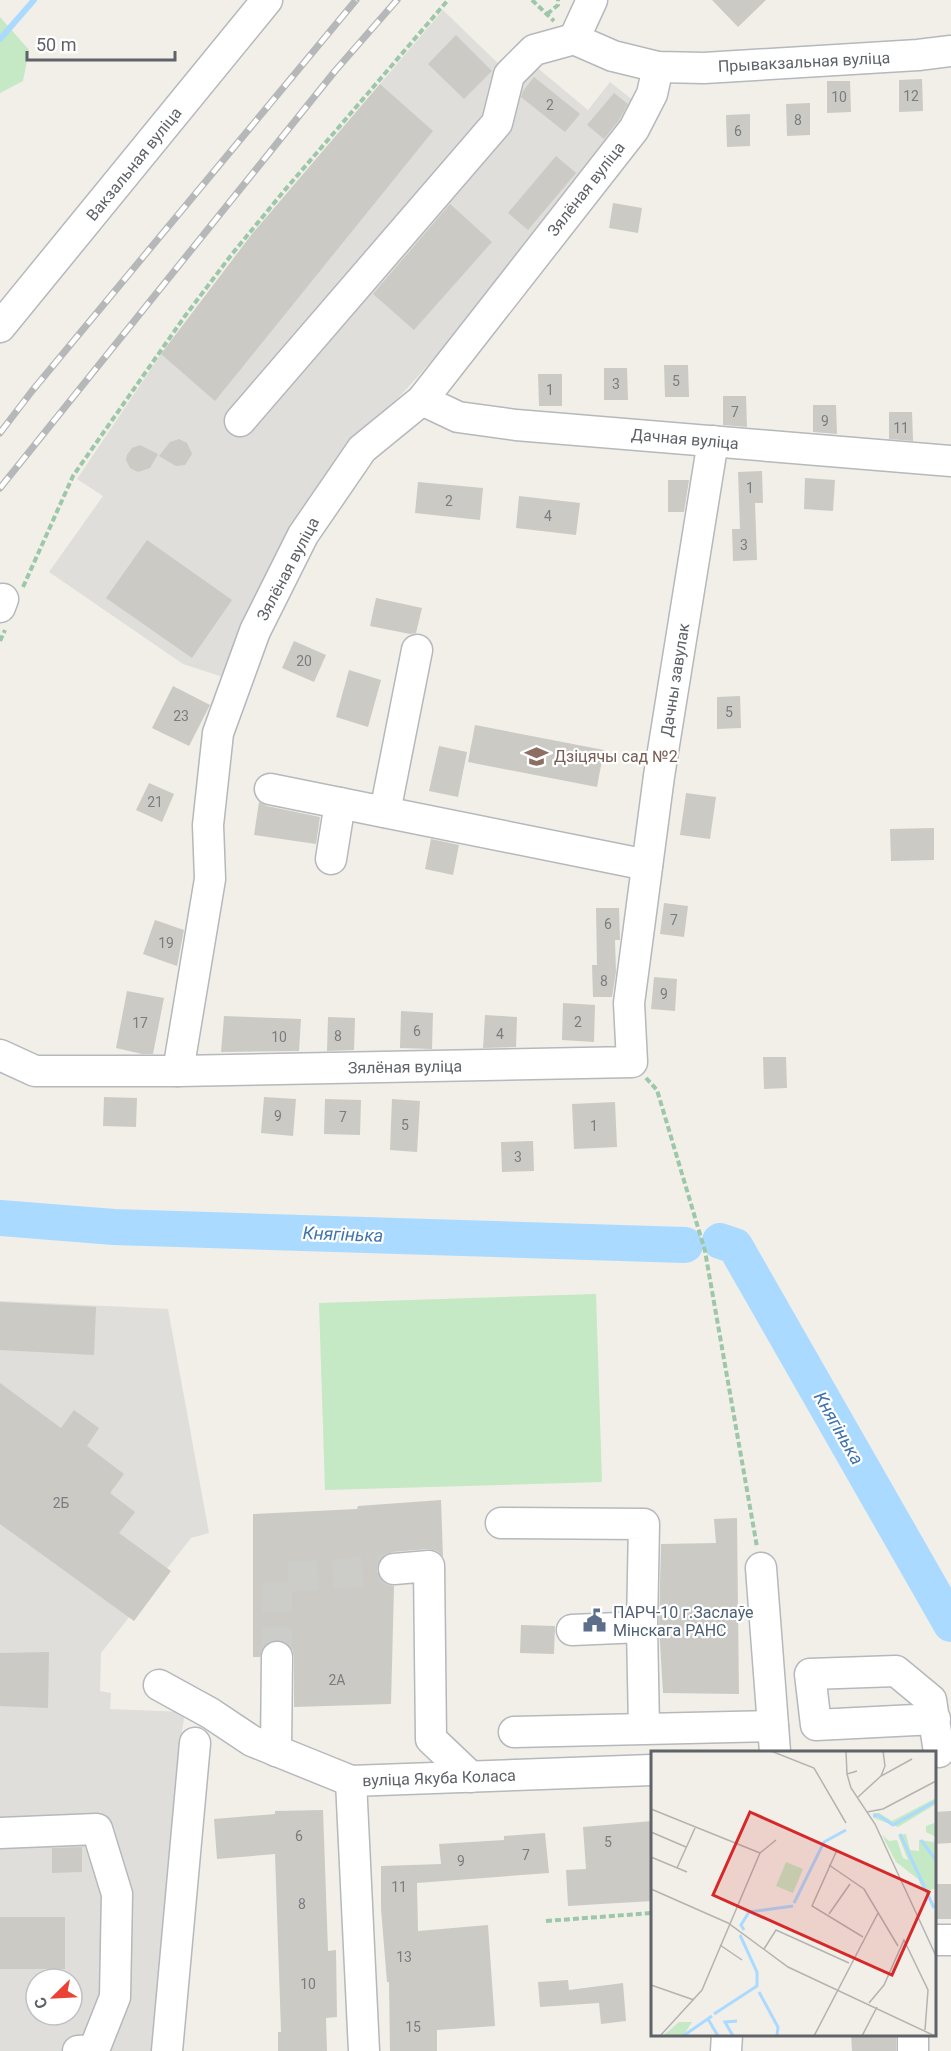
<svg xmlns="http://www.w3.org/2000/svg" width="951" height="2051" font-family="Roboto,sans-serif">
<style>
.industrial{fill:#e0deda;fill-rule:evenodd}
.green{fill:#c5e8c5}
.lines{fill:none;stroke-linecap:round;stroke-linejoin:round}
.stream{stroke:#aadaff;stroke-width:6}
.river{stroke:#aadaff;stroke-width:36}
.building{fill:#cccac5}
.minor-tunnel{stroke:#ccccc8;stroke-width:30;stroke-dasharray:30 15;stroke-linecap:butt}
.minor-casing{stroke:#b5b8bc;stroke-width:33}
.path{stroke:#9cc7a9;stroke-width:4;stroke-dasharray:6 3;stroke-linecap:butt}
.minor{stroke:#fff;stroke-width:30}
.rail-casing{stroke:#b6b7b8;stroke-width:7}
.rail{stroke:#fff;stroke-width:4.5;stroke-dasharray:14;stroke-linecap:butt}
.labels{text-anchor:middle;dominant-baseline:central;stroke-width:4.5;stroke-linejoin:round;paint-order:stroke}
.number-label{font-size:14px;fill:#7a7d7f}
.street-label{font-size:16px;fill:#5f6368;stroke:#fff}
.education-label{font-size:16px;fill:#785e54;stroke:#fff;text-anchor:start}
.service-label{font-size:16px;fill:#4e5e75;stroke:#fff;text-anchor:start}
.water-label{font-size:18px;font-style:italic;fill:#4174aa;stroke:#fff}
.inset-river{fill:none;stroke:#aadaff;stroke-width:3}
.inset-road{fill:none;stroke:#b3b3b1;stroke-width:1.5}
.view{fill:#d62828;fill-opacity:0.15;stroke:#d62828;stroke-width:3}
.inset-edge{fill:none;stroke:#5f6368;stroke-width:3}
</style>
<rect width="100%" height="100%" fill="#f1efe8"/>
<g class="industrial">
<path d="M443,10L514,79L534,65L588,110L610,82L639,105L621,135L429,364L351,450L223,677L183,664L49,572L103,496L77,479L161,354L252,234Z"/>
<path d="M0,1301L168,1309L209,1533L191,1538L101,1653L100,1691L111,1693L110,1709L185,1712L181,1737L158,2051H0ZM36,1979H72V2015H36Z"/>
</g>
<g class="green">
<path d="M0,17L29,50L23,81L0,93Z"/>
<path d="M596,1294L602,1482L325,1490L319,1303Z"/>
</g>
<g class="lines">
<path class="stream" d="M0,39L34,0"/>
<g class="river">
<path d="M0,1218L114,1227L685,1245"/>
<path d="M720,1241L735,1246L951,1624"/>
</g>
</g>
<g class="building">
<path d="M712,0H766L738,27Z"/>
<path d="M456,35L492,71L464,99L428,64Z"/>
<path d="M534,77L580,114L565,132L521,97L523,91Z"/>
<path d="M922,79L923,111L899,112V80Z"/>
<path d="M827,81H850L851,112L827,113Z"/>
<path d="M380,84L433,131L215,401L161,354L252,234Z"/>
<path d="M614,93L628,104L619,120L604,139L587,125Z"/>
<path d="M810,103V135L787,136L786,104Z"/>
<path d="M750,114V146L727,147L726,115Z"/>
<path d="M556,156L576,173L528,230L508,213Z"/>
<path d="M613,203L642,208L638,233L609,228Z"/>
<path d="M450,204L492,242L414,330L373,294Z"/>
<path d="M664,365H688L689,397H665Z"/>
<path d="M604,368H627L628,400H604Z"/>
<path d="M538,374H562V406H539Z"/>
<path d="M723,396H746L747,427L723,425Z"/>
<path d="M813,405H836L837,434L813,432Z"/>
<path d="M889,412H912L913,441L889,439Z"/>
<path d="M179,439L187,443L192,454L185,465L176,466L159,456L170,442Z"/>
<path d="M140,445L158,454L150,468L138,472L130,468L126,460L127,455L132,448Z"/>
<path d="M762,471L763,503H755L757,560L733,561L732,529H740L738,472Z"/>
<path d="M805,478L835,480L833,511L804,509Z"/>
<path d="M668,480H689L684,512H668Z"/>
<path d="M418,482L483,488L480,520L415,513Z"/>
<path d="M519,496L580,503L576,535L516,528Z"/>
<path d="M147,540L232,600L192,658L106,598Z"/>
<path d="M376,598L422,608L416,633L410,634L370,626Z"/>
<path d="M294,641L326,655L314,682L282,668Z"/>
<path d="M349,670L381,680L368,727L336,717Z"/>
<path d="M173,686L210,705L189,746L152,728Z"/>
<path d="M740,696L741,728L717,729V697Z"/>
<path d="M475,725L604,750L597,787L468,762Z"/>
<path d="M439,746L467,752L458,797L429,791Z"/>
<path d="M149,783L174,794L162,822L136,810Z"/>
<path d="M686,793L716,797L710,839L680,835Z"/>
<path d="M259,802L267,806L320,817L316,844L254,835Z"/>
<path d="M934,828V860L891,861L890,829Z"/>
<path d="M431,839L459,845L453,875L425,869Z"/>
<path d="M664,903L688,906L684,937L660,934Z"/>
<path d="M596,908H619L620,940H615L616,972L612,997H593L592,965H597Z"/>
<path d="M155,920L184,930L177,966L143,954Z"/>
<path d="M654,977L677,979L675,1011L651,1009Z"/>
<path d="M127,991L164,998L153,1054H142L116,1048Z"/>
<path d="M563,1003L595,1005L594,1042L562,1040Z"/>
<path d="M401,1011L433,1013L432,1049L400,1048Z"/>
<path d="M485,1015L517,1017L516,1047L483,1048Z"/>
<path d="M224,1016L301,1019L299,1051L221,1052Z"/>
<path d="M328,1017L355,1018L354,1050L327,1051Z"/>
<path d="M763,1057H786L787,1088L764,1089Z"/>
<path d="M104,1097L137,1098L136,1127L103,1126Z"/>
<path d="M264,1097L296,1099L293,1136L261,1133Z"/>
<path d="M325,1099L361,1100L360,1135L324,1134Z"/>
<path d="M392,1099L420,1101L417,1152L390,1150Z"/>
<path d="M615,1102L617,1147L574,1149L572,1104Z"/>
<path d="M533,1141L534,1171L502,1172L501,1142Z"/>
<path d="M0,1302L96,1307L94,1355L0,1350Z"/>
<path d="M0,1383L61,1428L74,1410L99,1428L87,1446L124,1474L110,1493L135,1512L119,1533L171,1571L134,1621L0,1524Z"/>
<path d="M441,1500L443,1557L437,1551L428,1549L393,1552L384,1555L378,1562L377,1571L380,1578L386,1584L394,1586L391,1704L294,1707V1657L292,1648L285,1642L277,1640L268,1642L263,1648L260,1657H253V1514L357,1509L358,1506Z"/>
<path d="M737,1518L739,1694L663,1693L659,1627L661,1544L716,1543L714,1519Z"/>
<path d="M521,1625L555,1626L554,1654L520,1653Z"/>
<path d="M49,1652L48,1708L0,1706V1653Z"/>
<path d="M323,1810L328,1951L336,1950L337,2017L326,2018L327,2051H278V2032H281L275,1854L217,1859L214,1819L275,1814V1811Z"/>
<path d="M951,1811V1843L934,1844V1812Z"/>
<path d="M652,1821V1901L568,1906L566,1870L586,1869L583,1827Z"/>
<path d="M545,1833L549,1873L417,1883L418,1931L488,1925L495,2026L437,2030V2051H390L389,1982H387L381,1909V1866L441,1864L439,1844L504,1840V1836Z"/>
<path d="M82,1847V1872L52,1873V1848Z"/>
<rect x="934" y="1884" width="17" height="35"/>
<rect x="0" y="1917" width="65" height="52"/>
<path d="M568,1980L569,1990L623,1983L626,2021L601,2024L599,2003L540,2007L538,1982Z"/>
<path d="M851,2034H896V2051H852Z"/>
</g>
<g class="lines">
<path class="minor-tunnel" d="M277,1657V1578L394,1569"/>
<defs>
<g id="minor">
<path d="M592,0L574,39L613,56L658,67L704,68L918,55L951,51"/>
<path d="M0,327L267,0"/>
<path d="M422,400L458,417L516,425L951,461"/>
<path d="M240,421L497,123L509,75L534,50L574,39"/>
<path d="M0,607L3,599"/>
<path d="M270,789L647,865"/>
<path d="M385,812L417,650"/>
<path d="M331,859L340,803"/>
<path d="M0,1055L35,1071H178L632,1062L629,1003L659,776L713,441"/>
<path d="M178,1071L210,879L208,825L218,733L255,631L303,535L362,449L422,400L634,129L652,94L658,67"/>
<path d="M501,1523L644,1524L642,1627L644,1728"/>
<path d="M761,1568L775,1752"/>
<path d="M394,1569L429,1566L431,1739L471,1777"/>
<path d="M572,1630L642,1627"/>
<path d="M159,1685L210,1713L252,1741L351,1781"/>
<path d="M935,1719L816,1725L810,1674L896,1671L931,1700L939,1752"/>
<path d="M514,1732L773,1726"/>
<path d="M276,1751L277,1657"/>
<path d="M0,1833L97,1829L117,1894L115,1997L94,2050L78,2051"/>
<path d="M934,1940H951"/>
<path d="M167,2051L195,1743"/>
<path d="M364,2051L351,1781L652,1770"/>
<path d="M726,2051L727,2034"/>
<path d="M913,2051V2034"/>
</g>
</defs>
<use href="#minor" class="minor-casing"/>
<g class="path">
<path d="M532,0L554,21"/>
<path d="M547,14L558,5V0"/>
<path d="M23,587L73,476L185,316L232,254L284,191L448,0"/>
<path d="M0,641L5,630"/>
<path d="M646,1078L657,1090L705,1251L757,1547"/>
<path d="M546,1921L652,1913"/>
</g>
<use href="#minor" class="minor"/>
<defs>
<g id="rail">
<path d="M0,433L32,391L356,0"/>
<path d="M0,488L335,71L397,0"/>
</g>
</defs>
<use href="#rail" class="rail-casing"/>
<use href="#rail" class="rail"/>
</g>
<defs>
<symbol id="school-bare" viewBox="-9 -9 18 18"><path d="M0-5L7-2L0 1L-7-2ZM-4 1L0 2.5L4 1V4Q0 6-4 4Z" fill="#8d6e63" stroke="#fff" stroke-width="2.5" paint-order="stroke"/></symbol>
<symbol id="civic-bare" viewBox="-9 -9 18 18"><path d="M-.6-6.5H3V-4.5H.6V-3L4-1V1h2V6H-6V1h2V-1L-.6-3ZM-1.2 2.5V6h2.4V2.5Z" fill="#5c6f8a" stroke="#fff" stroke-width="2.5" paint-order="stroke"/></symbol>
</defs>
<g fill-rule="evenodd">
<use href="#school-bare" x="520" y="740" width="33" height="33"/>
<use href="#civic-bare" x="578" y="1604" width="33" height="33"/>
</g>
<g class="labels">
<g class="number-label">
<text x="911" y="96">12</text>
<text x="839" y="97">10</text>
<text x="550" y="105">2</text>
<text x="798" y="120">8</text>
<text x="738" y="131">6</text>
<text x="676" y="381">5</text>
<text x="616" y="384">3</text>
<text x="550" y="390">1</text>
<text x="735" y="412">7</text>
<text x="825" y="421">9</text>
<text x="901" y="428">11</text>
<text x="750" y="488">1</text>
<text x="449" y="501">2</text>
<text x="548" y="516">4</text>
<text x="744" y="545">3</text>
<text x="304" y="661">20</text>
<text x="729" y="712">5</text>
<text x="181" y="716">23</text>
<text x="155" y="802">21</text>
<text x="674" y="920">7</text>
<text x="608" y="924">6</text>
<text x="166" y="943">19</text>
<text x="604" y="981">8</text>
<text x="664" y="994">9</text>
<text x="578" y="1022">2</text>
<text x="140" y="1023">17</text>
<text x="417" y="1031">6</text>
<text x="500" y="1034">4</text>
<text x="338" y="1036">8</text>
<text x="279" y="1037">10</text>
<text x="278" y="1116">9</text>
<text x="343" y="1117">7</text>
<text x="405" y="1125">5</text>
<text x="594" y="1126">1</text>
<text x="518" y="1157">3</text>
<text x="61" y="1503">2Б</text>
<text x="337" y="1680">2А</text>
<text x="299" y="1836">6</text>
<text x="608" y="1842">5</text>
<text x="526" y="1855">7</text>
<text x="461" y="1861">9</text>
<text x="399" y="1887">11</text>
<text x="302" y="1904">8</text>
<text x="404" y="1957">13</text>
<text x="308" y="1984">10</text>
<text x="413" y="2027">15</text>
</g>
<g class="street-label">
<text transform="translate(804 62) rotate(-3)">Прывакзальная вуліца</text>
<text transform="translate(134 164) rotate(-51)">Вакзальная вуліца</text>
<text transform="translate(586 189) rotate(-52)">Зялёная вуліца</text>
<text transform="translate(685 439) rotate(5)">Дачная вуліца</text>
<text transform="translate(288 569) rotate(-62)">Зялёная вуліца</text>
<text transform="translate(675 680) rotate(-81)">Дачны завулак</text>
<text transform="translate(405 1067) rotate(-1)">Зялёная вуліца</text>
<text transform="translate(439 1778) rotate(-2)">вуліца Якуба Коласа</text>
</g>
<g class="education-label">
<text x="554" y="756">Дзіцячы сад №2</text>
</g>
<g class="service-label">
<text x="613" y="1612">ПАРЧ-10 г.Заслаўе<tspan x="613" dy="18">Мінскага РАНС</tspan></text>
</g>
<g class="water-label">
<text transform="translate(343 1234) rotate(2)">Княгінька</text>
<text transform="translate(839 1428) rotate(60)">Княгінька</text>
</g>
</g>
<g transform="translate(651 1751)">
<rect width="285" height="285" fill="#f1efe8"/>
<path d="M285,47V53L247,76L223,67L222,62H228L241,70ZM283,72L285,80V137L273,141L267,128L245,111L231,84L238,90L246,89L252,107L257,109L247,84L255,83L259,99L268,100V89L283,91L285,86L275,81V75ZM135,111L152,118L142,142L125,135ZM28,271H41L32,285H12Z" fill="#c5e8c5"/>
<path class="inset-river" d="M222,65L227,64L242,74L285,50M249,83L283,157M270,89L285,109M143,152L173,91L195,79M93,179L90,174L98,161L142,155M108,241L127,276L126,285M63,263L106,235V221L89,184M57,268L67,285M32,285L61,265M82,285L74,271L86,270"/>
<path class="inset-road" d="M120,0L163,17L195,72M195,0L196,23M206,20L196,23L200,37L224,73L285,205M230,25L234,15L232,0M207,46L230,25L261,8M0,58L109,102L51,239L9,285M216,61L232,58L285,30M0,81L35,96M186,99L161,155L212,186M109,102L125,89M0,106L36,121M178,114L213,138L247,195M26,117L44,77M0,138L77,172L137,216L284,285M178,163L199,133M69,194L91,209M113,198L125,179L198,212M0,234L43,249M218,252L233,234L253,189L277,239L274,279M163,285L227,162M211,285L226,256"/>
<path class="view" d="M99,61L278,141L241,224L62,144Z"/>
<rect width="285" height="285" class="inset-edge"/>
</g>
<g transform="translate(54 1997) rotate(246)"><circle r="28" fill="#ffffff" stroke="#bfc1c3" stroke-width="1.5"/>
<path d="M0-4.5L10 22L0 15L-10 22Z" fill="#ea4335"/>
<text y="-9" font-size="16" font-weight="bold" text-anchor="middle" fill="#5f6368">С</text>
</g>
<path d="M27 51v9h148v-9" fill="none" stroke="#5f6368" stroke-width="3"/>
<text x="36" y="51" font-size="18" fill="#5f6368" stroke="#ffffff" stroke-width="4.5" paint-order="stroke">50 m</text>
</svg>
